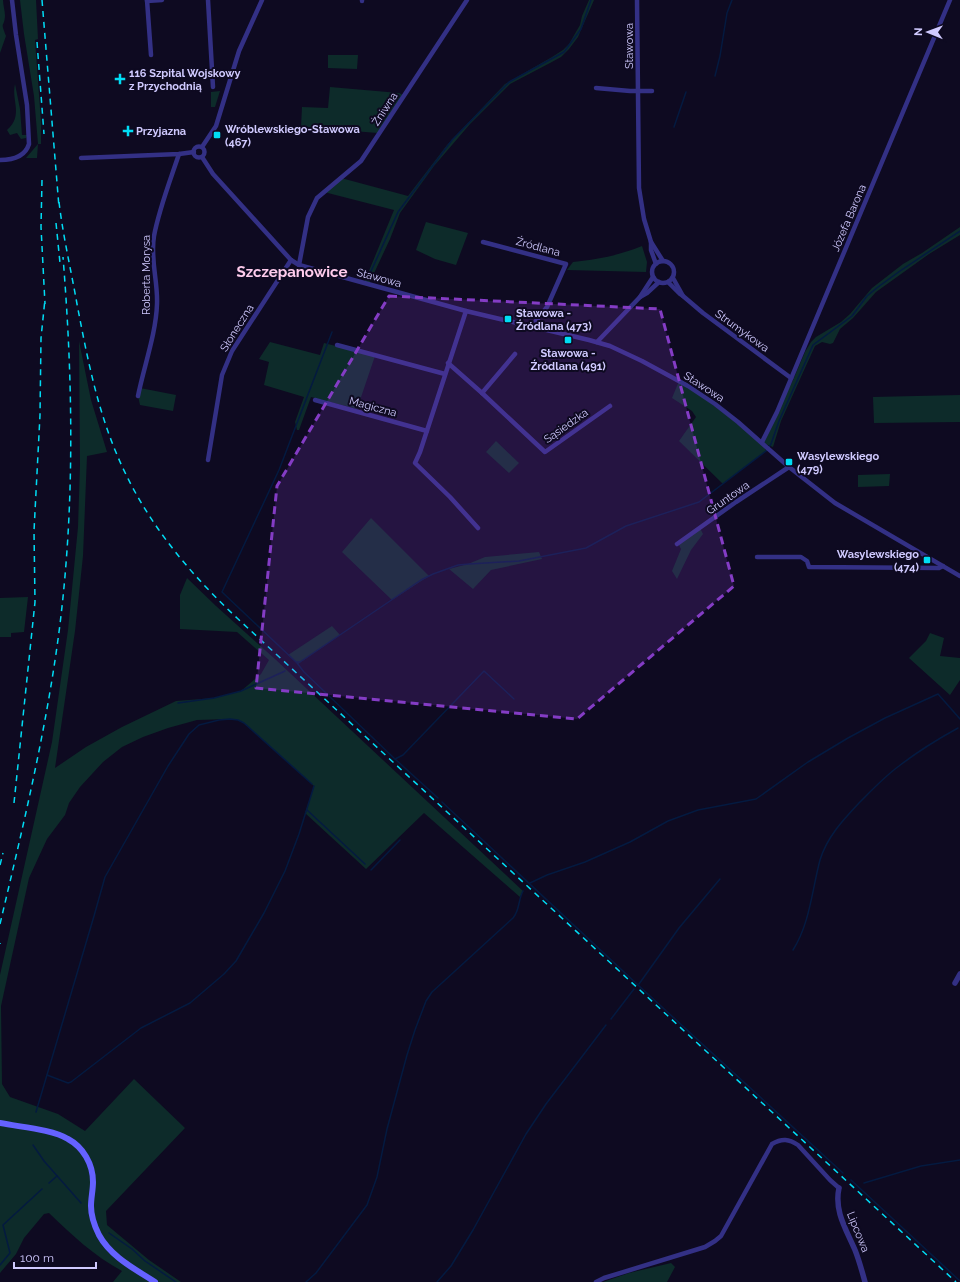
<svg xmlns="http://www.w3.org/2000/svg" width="960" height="1282" font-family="Raleway,sans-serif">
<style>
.green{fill:#0d2b2a}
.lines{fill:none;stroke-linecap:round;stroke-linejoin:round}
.stream{stroke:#041a40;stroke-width:1.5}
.minor{stroke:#333085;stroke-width:4.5}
.tertiary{stroke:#333085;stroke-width:5.5}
.secondary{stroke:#6561ff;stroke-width:6}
.rail{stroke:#00ddf5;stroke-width:1.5;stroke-dasharray:6 5;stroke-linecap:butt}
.marked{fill:#843cc5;fill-opacity:0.2;stroke:#843cc5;stroke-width:3;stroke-dasharray:8 5;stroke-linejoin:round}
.poi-dot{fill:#00ddf5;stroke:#0e0a21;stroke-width:1.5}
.labels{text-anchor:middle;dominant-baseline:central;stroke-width:4;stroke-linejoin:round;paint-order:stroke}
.street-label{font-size:11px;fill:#d0caff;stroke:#0e0a21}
.poi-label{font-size:11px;font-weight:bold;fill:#d0caff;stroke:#0e0a21;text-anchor:start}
.district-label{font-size:15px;font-weight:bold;fill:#ffcced;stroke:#0e0a21}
</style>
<rect width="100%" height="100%" fill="#0e0a21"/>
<g class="green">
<path d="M0,0H3C3,5 5,11 5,16C4,29 0,20 6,36L0,53Z"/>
<path d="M20,0H36L38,39L35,40L41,122V144H38L37,158H26L38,144L34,96L24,34Z"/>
<path d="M589,0H594L578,37L569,49L561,57L550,63L510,84L470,124L434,166L400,213L390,239L369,284L364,283L394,210L324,192L341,178L408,196L447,145L505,84L552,57L563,50L569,44L580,25L582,16Z"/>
<path d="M328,55H358L357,69L328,68Z"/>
<path d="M15,84L20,109L22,135H27L26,138L21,139L17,133L10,135L7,130C24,115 11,101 15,84Z"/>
<path d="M330,87L399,93L405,96L378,133L301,127L302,107L328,108Z"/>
<path d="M220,91L215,107H211V92Z"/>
<path d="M426,222L468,233L456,265L435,259L416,250Z"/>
<path d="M960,227V235L929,254L876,292L853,318L840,329L833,343L830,344L822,342L815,346L781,421L773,447L763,443L766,451L723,484L679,441L696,417L692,411L672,398L679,381L688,386L762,442L793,380L805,352L811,342L816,337L841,322L850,314L872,288L903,264L922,253Z"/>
<path d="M642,246L647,262L646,272L567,270L573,262C599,259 617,256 642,246Z"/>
<path d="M79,341L91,400L107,452L87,456L83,556L75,631L55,768L86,747L122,727L176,701L214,698L241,691L261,674L269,660L237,632L180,629V595L187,578L216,606L275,659L523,891L520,897L424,813L366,869L305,813L314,786L244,723L238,720L230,719L197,720L168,728L143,737L122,747L103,762L80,787L69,803L65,815L47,839L29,878L1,1006L2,1084L10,1097L58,1114L85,1131L134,1079L185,1128L106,1211L107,1225L149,1260L181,1282H113L122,1271C94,1256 72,1235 49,1213L44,1214L24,1238L16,1254L0,1273V975L52,742L68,630L78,527L80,465Z"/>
<path d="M270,342L320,355L324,343L375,356L357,409L311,397L299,430H297L295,422L304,397L264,385L269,362L259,359Z"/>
<path d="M140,388L176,395L173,411L140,405L138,396Z"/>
<path d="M960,395V422L874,423L873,397Z"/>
<path d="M496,441L519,463L509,473L486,452Z"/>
<path d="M890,474L889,486L858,487V475Z"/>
<path d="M371,518L429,576L392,600L342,552Z"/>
<path d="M700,528L703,534L691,550L677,579L672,571L681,549L678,543Z"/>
<path d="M539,552L542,559L491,570L473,589L449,569L468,564L485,557Z"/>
<path d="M28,597L24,632L11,633V637H0V598Z"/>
<path d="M332,626L340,635L298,664L288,655Z"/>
<path d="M930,633L944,638L940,656L960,658V680L950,695L909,658L926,641Z"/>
<path d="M671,1263L675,1267L667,1282H603L629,1273Z"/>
</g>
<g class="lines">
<g class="stream">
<path d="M715,76L720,56L727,13L732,0"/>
<path d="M674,127L686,92"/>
<path d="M367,280L398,212L452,140L509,82L564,52L581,29L591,0"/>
<path d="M332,332L279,470L222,592L296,662H300L421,580L433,574L458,565L469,564L519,561L586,548L626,526L699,502L766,451L771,444L779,421L813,345L852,316L867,296L878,287L900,271L960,231"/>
<path d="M297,663L304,672L395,759L403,755L484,671L514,699"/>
<path d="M178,703L214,698L241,691L285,671"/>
<path d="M395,759L438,798"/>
<path d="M442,802L638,985L843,1173"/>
<path d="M307,810L365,864"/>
<path d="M371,870L400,840"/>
<path d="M530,883L547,875L585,862L630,842L668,821L698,810L756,799L808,762L848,738L885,718L938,694L960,719"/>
<path d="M793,950C810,923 812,890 820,860C827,837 843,820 859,803C872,790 884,777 899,766C917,752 938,739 958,728"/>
<path d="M639,984L679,928L720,879"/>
<path d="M611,1019L634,989"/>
<path d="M47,1075L68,1083L71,1082L141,1028L190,1003L224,974L236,961L264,913L285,871L299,834L314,786"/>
<path d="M36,1112L94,916L105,877L168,766L189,734L199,725L219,720L230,719L238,720L244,723L312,784"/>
<path d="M33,1145L44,1161L81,1203"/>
<path d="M851,1180L960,1281"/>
<path d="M49,1183L57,1176"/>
<path d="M864,1183L921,1166L960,1160"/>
<path d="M109,1233L132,1249L145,1261L176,1282"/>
<path d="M0,1265L10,1253L3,1225L42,1189"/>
<path d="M306,1282L316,1273L367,1205L377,1177L387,1129L407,1055L415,1030L426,1001L432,992L443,982L513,918C520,910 518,900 523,891"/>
<path d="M437,1282L451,1266L473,1230L526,1134L546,1104L606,1025"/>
</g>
<g class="minor">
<path d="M147,0L151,55"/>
<path d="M208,0L213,87"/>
<path d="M362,0V1"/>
<path d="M637,0L639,188L644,219L651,242V250L656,264"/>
<path d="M147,1L162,0"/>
<path d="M596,88L630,91H652"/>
<circle cx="199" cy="152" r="5.5"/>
<path d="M202,147L216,126L239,51L262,0"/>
<path d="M202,157L213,174L291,260L299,265L466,311L589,340L610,346L642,361L688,386L715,404L738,422L789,467L835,503L960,576"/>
<path d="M81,158L179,154L194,152"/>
<path d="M0,160C13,160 25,157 29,144L27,105L16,35L12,0"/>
<path d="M483,242L566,264L547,307L532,326"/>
<path d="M651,242L663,261"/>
<circle cx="663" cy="272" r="11"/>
<path d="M299,265L308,217L317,198L361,161L467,0"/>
<path d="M673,278L683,296"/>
<path d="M668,282L680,294L683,296L703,313L791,378"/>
<path d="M640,297L647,293L659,282"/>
<path d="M466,311L420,452L415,463L450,497L478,528"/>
<path d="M597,342L640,297L653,277"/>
<path d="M337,345L445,374"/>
<path d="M448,363L482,393L515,354"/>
<path d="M482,393L545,452L610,406"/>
<path d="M138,396C144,366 156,334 157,304C158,281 150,259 154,236C159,209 170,181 179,154"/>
<path d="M315,400L427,431"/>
<path d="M762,442L777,412L950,0"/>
<path d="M208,460L222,375L232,351L291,260"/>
<path d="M677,544L736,502L789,467"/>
<path d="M757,557H801L807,561L809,567L939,568L943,566"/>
<path d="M596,1282L604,1278L705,1247L715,1241L721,1236L772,1144C782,1138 789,1139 798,1145L830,1180L839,1188"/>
</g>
<g class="tertiary">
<path d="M955,983L960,974"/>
<path d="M839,1188C834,1211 846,1229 855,1250C859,1260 862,1271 865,1282"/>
</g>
<path class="secondary" d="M0,1123C19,1127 52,1129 68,1139C83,1147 93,1164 93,1182C93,1190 91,1198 91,1206C91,1216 95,1227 99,1235C111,1257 135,1269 155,1282"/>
<g class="rail">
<path d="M42,0L59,207"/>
<path d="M37,42L44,134"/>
<path d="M42,180L41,227L45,304"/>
<path d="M59,202C63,236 71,270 77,304C86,351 95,399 113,445C140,514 183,567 237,618L956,1282"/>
<path d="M56,223L60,263"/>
<path d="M14,803L35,602L34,531L40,415L41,338L45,299"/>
<path d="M0,865L3,853"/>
<path d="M0,924C23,827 46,731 59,632C75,507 73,382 63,257"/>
<path d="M0,944V943"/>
</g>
</g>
<path class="marked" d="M389,296L660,309L734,586L577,719L256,688L277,486Z"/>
<g class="poi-dot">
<path d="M118 73h4v4h4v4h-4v4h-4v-4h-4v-4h4z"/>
<path d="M126 125h4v4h4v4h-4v4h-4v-4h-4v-4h4z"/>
<rect x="213" y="131" width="8" height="8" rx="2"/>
<rect x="504" y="315" width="8" height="8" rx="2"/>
<rect x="564" y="336" width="8" height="8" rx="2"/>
<rect x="785" y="458" width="8" height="8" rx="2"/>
<rect x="923" y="556" width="8" height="8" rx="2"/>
</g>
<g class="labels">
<g class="street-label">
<text transform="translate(629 46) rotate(-90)">Stawowa</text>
<text transform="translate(385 109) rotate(-57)">Żniwna</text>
<text transform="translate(849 218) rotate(-67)">Józefa Barona</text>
<text transform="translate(538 247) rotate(15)">Źródlana</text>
<text transform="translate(146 275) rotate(-90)">Roberta Morysa</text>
<text transform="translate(379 278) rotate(15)">Stawowa</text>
<text transform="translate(237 328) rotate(-58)">Słoneczna</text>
<text transform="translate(742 331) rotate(36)">Strumykowa</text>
<text transform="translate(704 387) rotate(33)">Stawowa</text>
<text transform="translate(373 407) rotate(15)">Magiczna</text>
<text transform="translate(566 426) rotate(-35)">Sąsiedzka</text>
<text transform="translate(728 498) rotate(-35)">Gruntowa</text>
<text transform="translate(858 1232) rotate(68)">Lipcowa</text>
</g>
<g class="poi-label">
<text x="129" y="73">116 Szpital Wojskowy<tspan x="129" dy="13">z Przychodnią</tspan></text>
<text x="225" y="129">Wróblewskiego-Stawowa<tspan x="225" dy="13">(467)</tspan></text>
<text x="136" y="131">Przyjazna</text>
<text x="516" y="313">Stawowa -<tspan x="516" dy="13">Źródlana (473)</tspan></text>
<text x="568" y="353" text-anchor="middle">Stawowa -<tspan x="568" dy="13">Źródlana (491)</tspan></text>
<text x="797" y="456">Wasylewskiego<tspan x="797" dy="13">(479)</tspan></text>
<text x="919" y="554" text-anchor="end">Wasylewskiego<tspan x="919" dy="13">(474)</tspan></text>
</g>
<g class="district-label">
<text x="292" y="272">Szczepanowice</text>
</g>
</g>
<g transform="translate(928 32) rotate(271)" stroke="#0e0a21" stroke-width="3" paint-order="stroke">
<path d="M0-3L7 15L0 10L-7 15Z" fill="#d0caff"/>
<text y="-6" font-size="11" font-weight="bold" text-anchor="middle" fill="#d0caff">N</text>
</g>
<path d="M14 1262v6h82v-6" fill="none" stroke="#d0caff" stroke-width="2"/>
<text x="20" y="1262" font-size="12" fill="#d0caff" stroke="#0e0a21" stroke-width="3" paint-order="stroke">100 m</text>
</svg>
